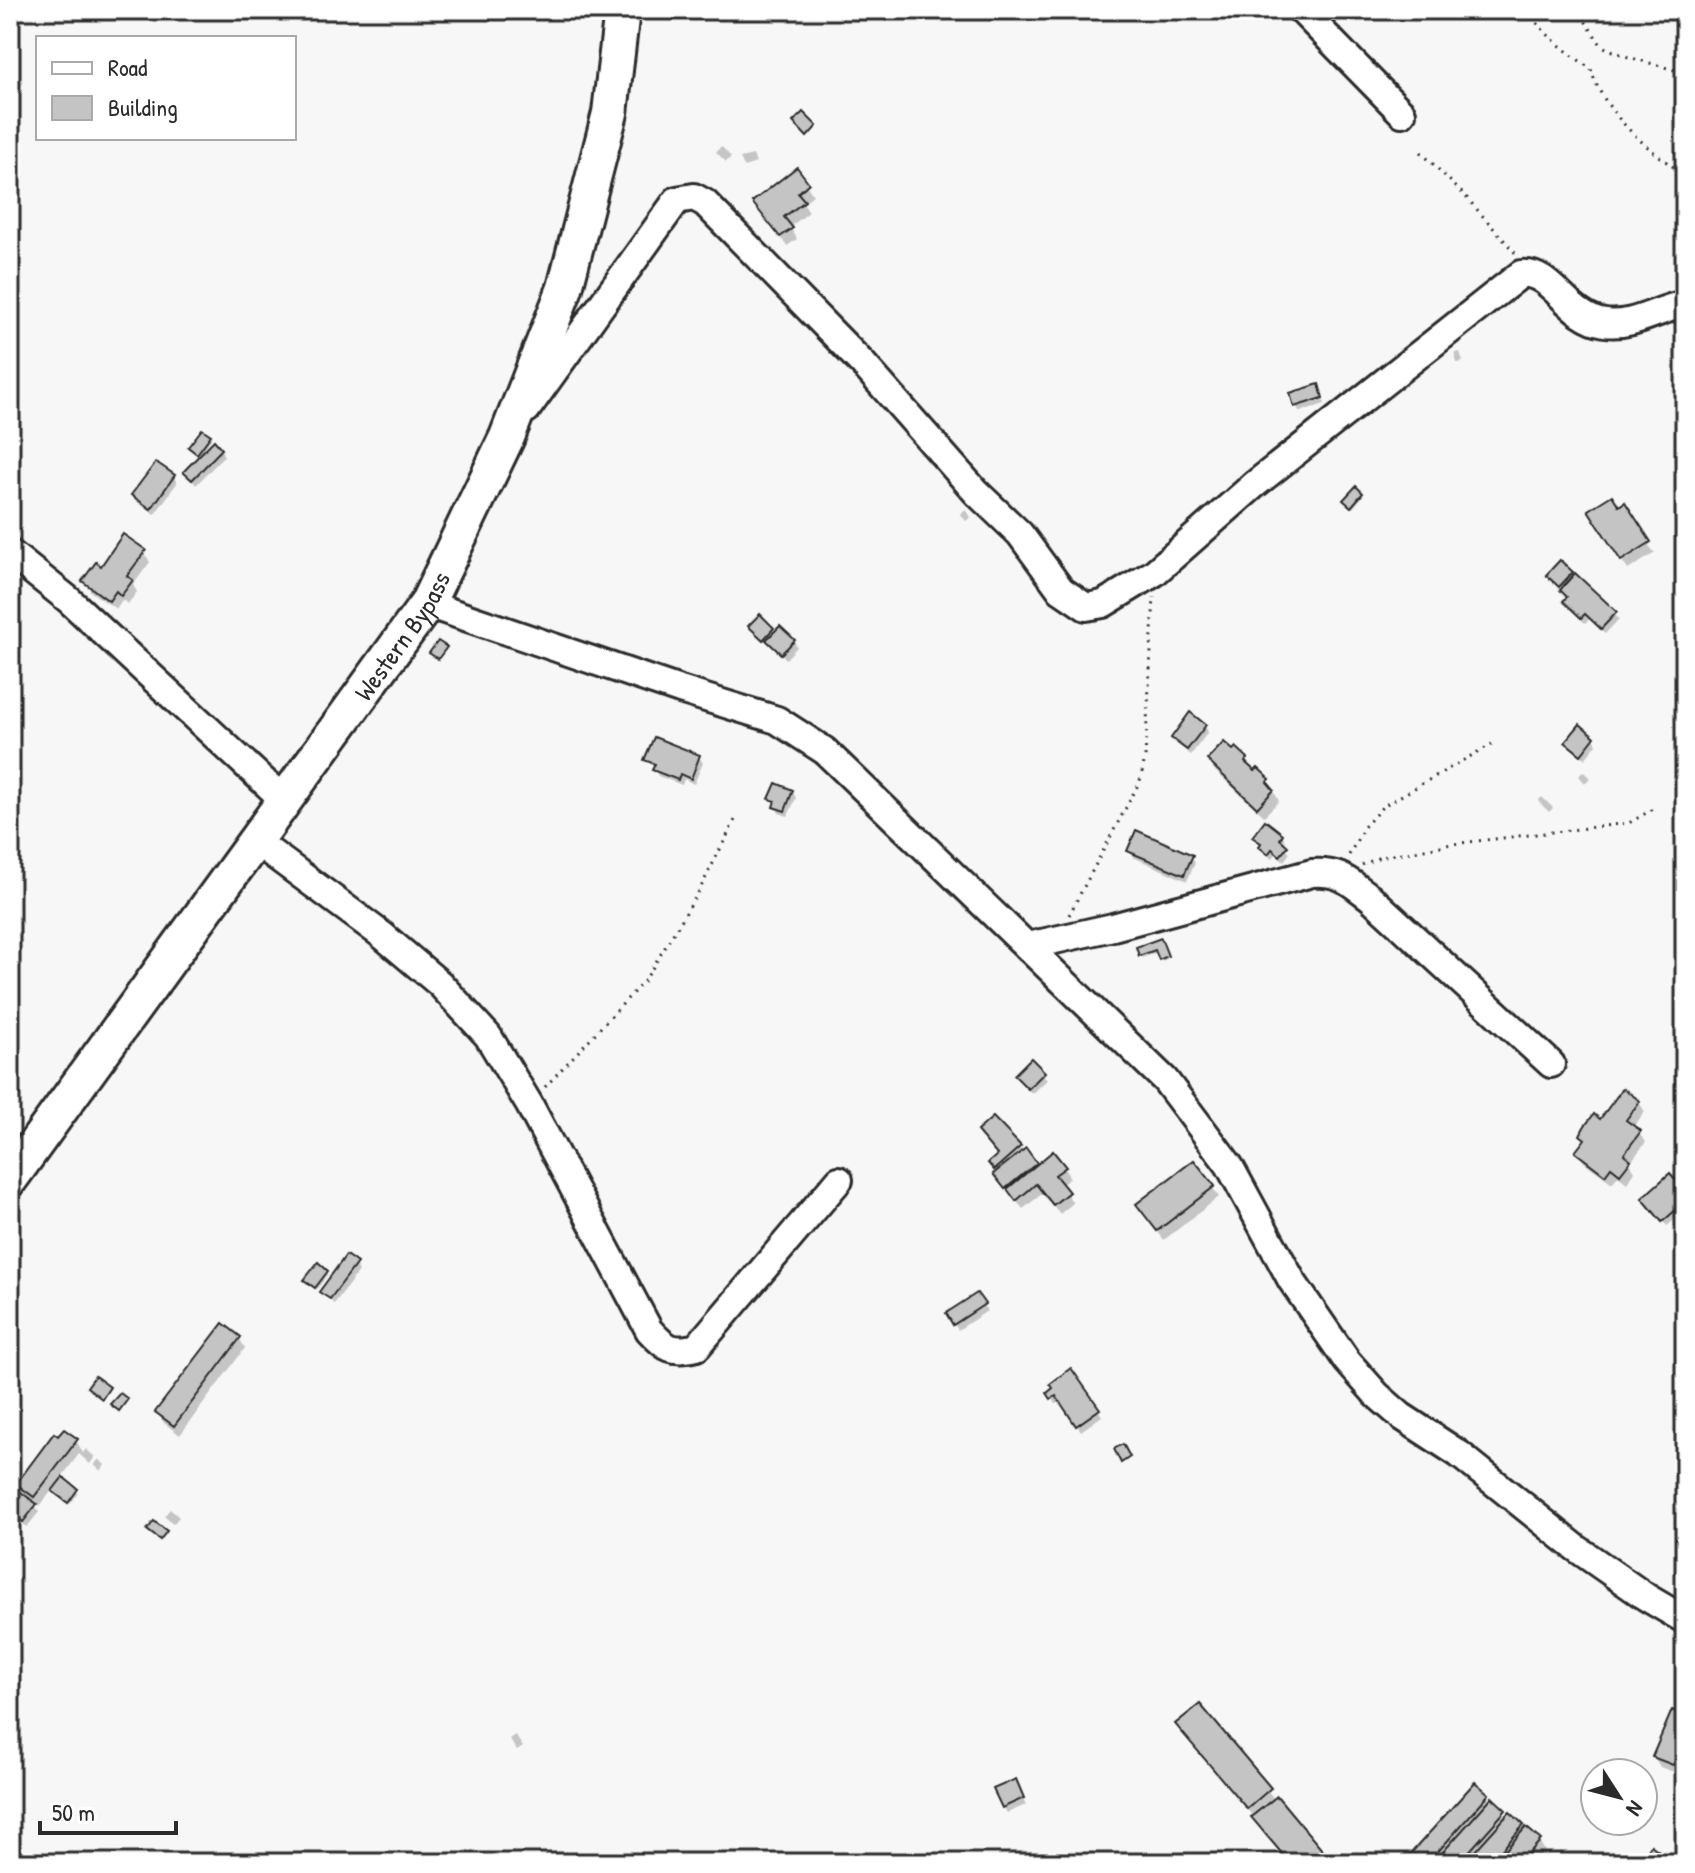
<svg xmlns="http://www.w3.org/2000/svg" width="1695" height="1873" font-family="'Patrick Hand',sans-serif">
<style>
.shadow{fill:#0003}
.building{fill:#c4c4c4;stroke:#2b2b2b;stroke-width:2}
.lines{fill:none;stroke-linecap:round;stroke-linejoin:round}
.minor-casing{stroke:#2b2b2b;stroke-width:32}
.major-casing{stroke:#2b2b2b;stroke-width:40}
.path{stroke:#2b2b2b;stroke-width:3;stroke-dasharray:2 6;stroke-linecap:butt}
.minor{stroke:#fff;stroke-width:26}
.major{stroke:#fff;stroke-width:34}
.labels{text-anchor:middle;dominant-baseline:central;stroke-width:7;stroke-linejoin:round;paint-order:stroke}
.street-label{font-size:26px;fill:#2b2b2b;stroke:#fff}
</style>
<rect width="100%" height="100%" fill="#f7f7f7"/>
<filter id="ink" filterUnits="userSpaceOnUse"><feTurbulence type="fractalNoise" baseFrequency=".0125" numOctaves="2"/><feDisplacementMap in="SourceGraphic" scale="16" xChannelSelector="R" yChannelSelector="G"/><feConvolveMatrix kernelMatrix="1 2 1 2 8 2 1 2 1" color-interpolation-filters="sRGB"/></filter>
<g filter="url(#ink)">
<g class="shadow">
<path d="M721,146L731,157L726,162L716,152Z"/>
<path d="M753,155L756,163L744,167L740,158Z"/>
<path d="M796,170L813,195L803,203L809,212L790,227L797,239L787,246L761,212Z"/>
<path d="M1460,352L1463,362L1457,363L1454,353Z"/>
<path d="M1318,387L1325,404L1300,412L1296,406Z"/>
<path d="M210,437L211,439L201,453L221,450L224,456L196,485L186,472L201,457L192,450Z"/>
<path d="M174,477L177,483L155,514L137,502L134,496Z"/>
<path d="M1362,494L1363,496L1353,508L1347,502Z"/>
<path d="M1618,509L1655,553L1628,570L1596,521Z"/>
<path d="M965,510L971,517L966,521L960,514Z"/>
<path d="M144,552L150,562L133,585L137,592L128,604L122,600L116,609L91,592L85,581L101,568Z"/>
<path d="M1571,573L1619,619L1605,634L1590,619L1585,623L1569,608L1565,602L1568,599L1563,589L1550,577Z"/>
<path d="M752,629H773L775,634L794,641L797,647L786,659L768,638L765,641Z"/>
<path d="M1205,726L1208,732L1191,755L1177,744L1173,738Z"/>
<path d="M1594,738L1597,744L1585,759L1568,743Z"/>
<path d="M699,757L703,763L694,784L684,779L682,785L658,776L655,768L647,760Z"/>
<path d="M1246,759L1252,769L1268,780L1279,801L1264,816L1215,771L1210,761Z"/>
<path d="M1583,771L1590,778L1585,783L1579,776Z"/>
<path d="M792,791L796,798L788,816L779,813L772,799Z"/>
<path d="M1542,797L1553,808L1549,812L1538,801Z"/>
<path d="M1282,835L1286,842L1283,845L1290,853L1284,861L1276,854L1272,859L1265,853L1255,837Z"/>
<path d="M1130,851L1191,857L1195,863L1187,881L1133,857Z"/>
<path d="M1160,941L1167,959L1162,961L1158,952L1142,958L1139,949Z"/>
<path d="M1043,1074L1047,1080L1032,1094L1016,1076Z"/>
<path d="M1639,1102L1645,1112L1633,1127L1646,1142L1630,1163L1635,1171L1627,1183L1618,1176L1612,1183L1584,1162L1578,1152L1586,1141L1582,1135Z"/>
<path d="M993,1120L1023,1152L1025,1151L1037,1167L1064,1168L1070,1178L1061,1185L1073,1203L1060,1214L1043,1193L1023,1209L999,1181L994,1169L999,1156Z"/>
<path d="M1194,1162L1219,1197L1164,1240L1145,1215Z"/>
<path d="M1685,1194V1211L1667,1226L1648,1204Z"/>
<path d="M355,1265L359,1271L334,1304L321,1292Z"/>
<path d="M327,1272L328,1274L317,1289L308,1283Z"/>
<path d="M977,1295L987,1311L958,1330L948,1314Z"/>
<path d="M239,1338L245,1348L180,1435L164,1423L158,1413Z"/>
<path d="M1055,1389L1098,1410L1102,1416L1081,1431L1061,1401L1056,1404L1053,1399L1049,1393Z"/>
<path d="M76,1440L83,1453L86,1449L95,1457L90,1464L79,1454L61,1478L78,1493L70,1504L53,1489L40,1506L32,1500L39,1512L27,1527L10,1514V1487L27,1500L18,1484Z"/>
<path d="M99,1459L105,1465L101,1471L94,1465Z"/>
<path d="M170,1509L179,1517L173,1524L164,1516Z"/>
<path d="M1199,1707L1275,1800L1331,1863H1288L1262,1832L1255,1819L1178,1725Z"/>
<path d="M1685,1718V1770L1681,1769L1679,1774L1660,1767L1654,1757Z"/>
<path d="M515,1735L523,1747L517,1751L509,1739Z"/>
<path d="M1475,1784L1508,1817L1539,1841L1545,1851L1534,1863H1407Z"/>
<path d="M1018,1787L1026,1805L1007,1813L1003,1807Z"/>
<path d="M1684,1846L1685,1847V1859L1678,1853Z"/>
</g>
<g class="building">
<path d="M803,112L817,126L807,137L793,122Z"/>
<path d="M797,167L809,183L798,193L805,201L784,217L793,228L780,237L752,202Z"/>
<path d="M1319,384L1323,398L1294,407L1290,393Z"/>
<path d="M202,429L211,435L197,454L188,447Z"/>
<path d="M214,440L222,449L192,480L183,472Z"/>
<path d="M156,462L175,475L151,509L131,495Z"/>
<path d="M1356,486L1363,493L1351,507L1343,500Z"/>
<path d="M1612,495L1619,506L1625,502L1651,542L1621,561L1588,510Z"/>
<path d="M123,534L146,550L127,576L133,580L121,596L116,591L109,601L82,581L96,562L101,566Z"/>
<path d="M1560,560L1573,572L1559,587L1546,575Z"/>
<path d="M1575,573L1617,612L1601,629L1585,614L1581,618L1563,601L1567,597L1560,590Z"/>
<path d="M760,614L774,628L763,640L748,626Z"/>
<path d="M780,626L795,640L781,654L766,640Z"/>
<path d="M438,641L447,647L438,659L429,653Z"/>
<path d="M1190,712L1206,725L1187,750L1171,738Z"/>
<path d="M1580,724L1595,737L1581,755L1565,742Z"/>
<path d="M654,737L700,755L691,779L680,774L678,780L652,770L655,764L644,760Z"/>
<path d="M1224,742L1233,750L1236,747L1248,758L1245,762L1255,771L1258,768L1270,779L1267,782L1274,790L1257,808L1207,760Z"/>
<path d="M776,783L793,790L785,811L773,807L775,801L769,799Z"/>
<path d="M1265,820L1283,834L1280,839L1288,846L1280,856L1272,849L1268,854L1259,847L1261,843L1252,837Z"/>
<path d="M1136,830L1193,855L1184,875L1127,851Z"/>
<path d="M1161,938L1168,956L1159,960L1155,950L1139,956L1136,947Z"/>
<path d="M1031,1058L1045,1072L1028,1089L1014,1075Z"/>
<path d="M1623,1088L1640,1101L1626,1120L1641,1131L1624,1154L1631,1160L1620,1174L1611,1167L1605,1175L1575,1152L1585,1139L1580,1135L1584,1127L1594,1114L1600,1119Z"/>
<path d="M993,1117L1021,1146L994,1170L988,1163L997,1155L977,1131Z"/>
<path d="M1026,1148L1037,1163L1005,1189L993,1174Z"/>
<path d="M1053,1151L1066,1167L1055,1175L1069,1192L1053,1205L1036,1184L1016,1201L1007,1189Z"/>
<path d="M1194,1160L1215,1186L1157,1231L1136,1204Z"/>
<path d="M1670,1173L1685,1191V1202L1662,1222L1642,1198Z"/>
<path d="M346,1255L357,1263L330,1299L319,1292Z"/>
<path d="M318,1262L328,1271L315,1288L304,1280Z"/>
<path d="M977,1293L985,1304L953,1325L946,1313Z"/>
<path d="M223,1323L241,1337L174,1426L155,1412Z"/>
<path d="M1071,1368L1100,1409L1076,1426L1056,1396L1051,1399L1047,1393L1053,1388L1050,1384Z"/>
<path d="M95,1376L110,1387L102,1399L87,1387Z"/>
<path d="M120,1393L128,1399L119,1411L110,1404Z"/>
<path d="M64,1429L78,1439L34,1497L16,1484L54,1433L58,1436Z"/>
<path d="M1123,1444L1130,1457L1121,1463L1114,1449Z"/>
<path d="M63,1477L78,1489L68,1503L52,1491Z"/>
<path d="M10,1484L37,1504L23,1522L10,1512Z"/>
<path d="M154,1521L167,1531L160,1540L147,1530Z"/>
<path d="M1200,1704L1271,1788L1247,1809L1175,1724Z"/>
<path d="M1672,1710L1685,1716V1764L1676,1760L1673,1765L1652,1757Z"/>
<path d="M1016,1779L1024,1798L1002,1808L993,1789Z"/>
<path d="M1475,1782L1489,1794L1428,1863H1406L1404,1861Z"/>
<path d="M1277,1796L1333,1863H1290L1251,1817Z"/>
<path d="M1492,1797L1506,1810L1459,1863H1433Z"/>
<path d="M1510,1812L1524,1825L1490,1863H1464Z"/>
<path d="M1526,1827L1541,1840L1520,1863H1494Z"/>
<path d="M1651,1845L1671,1860L1669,1863H1650L1642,1858Z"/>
</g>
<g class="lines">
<defs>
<g id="minor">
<path d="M1301,10L1402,113"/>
<path d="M527,409L677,200L694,197L705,203L864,365L976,492L1020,534L1061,590L1086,607L1103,604L1154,573L1254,485L1521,274C1552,270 1567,318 1605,323C1633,327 1658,309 1685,304"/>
<path d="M10,553L69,600L284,800"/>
<path d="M427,604L680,690L777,720L825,751L1165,1080L1229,1165L1292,1281L1347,1361L1377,1395L1401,1416L1459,1454L1576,1548L1646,1597L1685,1620"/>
<path d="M254,840L382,935L440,984L488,1036L529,1104L649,1330C666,1349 673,1353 697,1347L839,1180"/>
<path d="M1028,946L1113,927L1312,873C1340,871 1348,881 1370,897L1551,1064"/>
</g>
<g id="major">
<path id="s1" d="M10,1179L427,604L507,437L565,288L610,113L622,10"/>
</g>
</defs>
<use href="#minor" class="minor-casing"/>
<use href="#major" class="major-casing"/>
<g class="path">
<path d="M1527,10C1545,36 1566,51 1591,69C1602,112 1649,151 1685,175"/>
<path d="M1581,15L1602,46L1625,56L1685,73"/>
<path d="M1421,152L1466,197L1517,255"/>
<path d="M1349,855L1364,827L1383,806L1492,744"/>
<path d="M1362,865L1380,857L1452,844L1629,823L1655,808"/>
<path d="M1069,915L1140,781L1145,758L1154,597"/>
<path d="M545,1087L645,980L698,893L736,818"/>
</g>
<use href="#minor" class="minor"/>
<use href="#major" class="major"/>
</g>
</g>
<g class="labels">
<g class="street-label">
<text stroke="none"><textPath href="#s1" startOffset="670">Western Bypass</textPath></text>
</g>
</g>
<rect width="1695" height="1873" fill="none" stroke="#fff" stroke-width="40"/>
<rect x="20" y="20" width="1655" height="1833" fill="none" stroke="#2b2b2b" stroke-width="3" filter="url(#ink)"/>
<rect x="36" y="36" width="260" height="104" fill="#ffffff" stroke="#aaaaaa" stroke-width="2"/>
<rect x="52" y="62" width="40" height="12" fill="#ffffff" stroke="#aaaaaa" stroke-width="2"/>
<text x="108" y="76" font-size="24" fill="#2b2b2b">Road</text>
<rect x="52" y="96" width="40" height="24" fill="#c4c4c4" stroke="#aaaaaa" stroke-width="2"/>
<text x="108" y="116" font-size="24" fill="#2b2b2b">Building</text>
<g transform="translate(1619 1797) rotate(126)"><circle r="38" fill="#ffffff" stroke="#aaaaaa" stroke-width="2"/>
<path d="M0-6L14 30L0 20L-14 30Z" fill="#2b2b2b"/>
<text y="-12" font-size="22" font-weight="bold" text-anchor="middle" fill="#2b2b2b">N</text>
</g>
<path d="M40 1821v12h136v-12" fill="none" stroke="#2b2b2b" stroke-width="4"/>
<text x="52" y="1821" font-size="24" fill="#2b2b2b" stroke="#ffffff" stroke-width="6" paint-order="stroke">50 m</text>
</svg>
